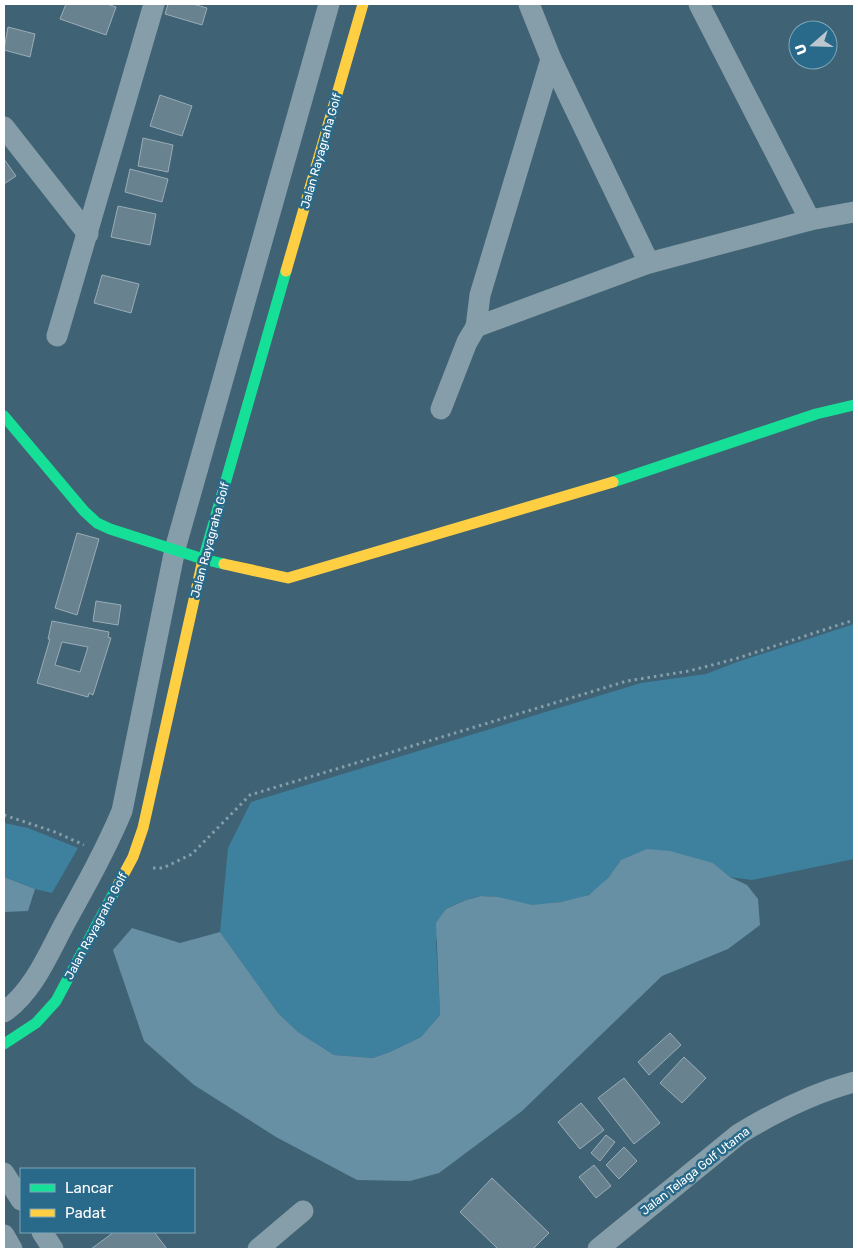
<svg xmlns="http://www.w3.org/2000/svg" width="858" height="1253" font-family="Rubik,sans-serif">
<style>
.green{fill:#3e819f}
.water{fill:#6790a4}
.building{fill:#688290;stroke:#9aadb7;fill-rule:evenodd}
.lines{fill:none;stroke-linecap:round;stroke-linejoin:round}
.path{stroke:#869ea9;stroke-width:3;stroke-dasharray:2.5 4;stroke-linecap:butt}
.street{stroke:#869ea9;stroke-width:21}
.fast{stroke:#16e098;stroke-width:11}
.slow{stroke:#ffcf43;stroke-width:11}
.labels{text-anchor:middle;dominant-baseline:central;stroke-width:5;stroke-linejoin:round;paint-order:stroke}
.street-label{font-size:12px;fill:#fff;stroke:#296a8a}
</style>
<rect width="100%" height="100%" fill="#3f6274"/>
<g class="green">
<path d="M854,624V859L752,880L730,877L713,863L621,860C612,872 603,887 590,894C579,900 545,905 532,905C515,904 500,895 482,896C470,897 457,904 446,909L436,941L440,1015L421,1037L390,1052L373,1058L334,1055L298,1032L278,1013L220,932L228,848L251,802L641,683L706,674L737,662Z"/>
<path d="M4,823L28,828L78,848L52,893L35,889L4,877Z"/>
</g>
<g class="water">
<path d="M647,849L670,851L713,863L730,877L747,885L758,899L760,925L728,949L662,976L522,1111L439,1173L410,1181L357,1180L276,1137L194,1085L144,1041L113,950L132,928L180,943L220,932L278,1013L298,1032L334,1055L373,1058L390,1052L421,1037L440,1015L436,923L446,909L466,900L481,896L498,897L532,905L561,902L589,895L608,878L621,860Z"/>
<path d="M4,877L35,889L28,911L4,912Z"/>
</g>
<g class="building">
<path d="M66,4H107L116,7L106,35L60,19Z"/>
<path d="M168,4H193L207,8L202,25L165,14Z"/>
<path d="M8,27L35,34L30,57L4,50Z"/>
<path d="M160,95L192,106L182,136L150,126Z"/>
<path d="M143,138L173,145L168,172L138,166Z"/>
<path d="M4,159L16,176L4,184Z"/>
<path d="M130,169L168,179L162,202L125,192Z"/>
<path d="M118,206L156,214L150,245L111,237Z"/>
<path d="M102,275L139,284L131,313L94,303Z"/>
<path d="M77,533L99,539L77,615L55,608Z"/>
<path d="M96,601L121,605L118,625L93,621Z"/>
<path d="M52,621L109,632L108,637L111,638L93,695L89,693L88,697L37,683L50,639H48ZM62,642L88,647L80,672L55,665Z"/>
<path d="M670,1033L681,1045L649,1075L638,1062Z"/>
<path d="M684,1057L706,1078L682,1103L660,1083Z"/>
<path d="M624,1078L660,1123L634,1144L598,1098Z"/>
<path d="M581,1103L604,1130L580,1149L558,1122Z"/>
<path d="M606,1135L615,1142L600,1161L591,1153Z"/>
<path d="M624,1147L637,1161L619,1179L606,1165Z"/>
<path d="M594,1165L611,1186L596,1198L579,1177Z"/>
<path d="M492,1178L549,1233L533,1249H498L460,1212Z"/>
<path d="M114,1232H154L167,1249H91Z"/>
</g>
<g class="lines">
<g class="path">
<path d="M4,815L55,832L84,845"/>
<path d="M153,868H163L192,854L250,795L627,681L689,671L735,659L854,620"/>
</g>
<g class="street">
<path d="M529,4L551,59L649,263"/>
<path d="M699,4L810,220"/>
<path d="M4,127L88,234"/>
<path d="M476,327L480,295L551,59"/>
<path d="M57,336L154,4"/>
<path d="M441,409L467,342L476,327L649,263L810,220L854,212"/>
<path d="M4,1012C34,991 49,952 66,921C86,885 106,849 122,811L175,549L329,4"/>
<path d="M4,1173L21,1200"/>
<path d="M42,1232L53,1249"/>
<path d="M4,1235L12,1249"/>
<path d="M258,1249L303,1211"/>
<path d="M598,1249L739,1134C775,1112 814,1093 854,1082"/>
</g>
<g class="fast">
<path d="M4,416L84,511L97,523L110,529L203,559L224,564"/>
<path d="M613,482L816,414L854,405"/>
<path d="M202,564L286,271"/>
<path d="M4,1044L36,1023L56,1001L119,883"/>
</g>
<g class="slow">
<path d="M286,271L363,4"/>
<path d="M224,564L288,578L613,482"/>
<path d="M119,883L133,857L143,828L202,564"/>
</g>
</g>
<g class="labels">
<g class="street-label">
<text transform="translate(321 151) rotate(-74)">Jalan Rayagraha Golf</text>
<text transform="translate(210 540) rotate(-75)">Jalan Rayagraha Golf</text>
<text transform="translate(96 926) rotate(-62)">Jalan Rayagraha Golf</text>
<text transform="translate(695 1171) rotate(-38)">Jalan Telaga Golf Utama</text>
</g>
</g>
<rect width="858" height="1253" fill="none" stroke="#ffffff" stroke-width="10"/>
<rect x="20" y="1168" width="175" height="65" fill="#296a8a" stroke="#7fa6b9"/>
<rect x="30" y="1184" width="25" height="8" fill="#16e098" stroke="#7fa6b9"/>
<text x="65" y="1193" font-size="15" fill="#ffffff">Lancar</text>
<rect x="30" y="1209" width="25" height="8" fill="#ffcf43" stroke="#7fa6b9"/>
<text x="65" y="1218" font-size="15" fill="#ffffff">Padat</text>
<g transform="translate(813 45) rotate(250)"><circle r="24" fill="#296a8a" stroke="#7fa6b9"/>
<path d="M0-4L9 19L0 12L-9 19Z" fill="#bcc8ce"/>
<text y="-8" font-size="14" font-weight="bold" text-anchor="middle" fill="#ffffff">U</text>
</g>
</svg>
